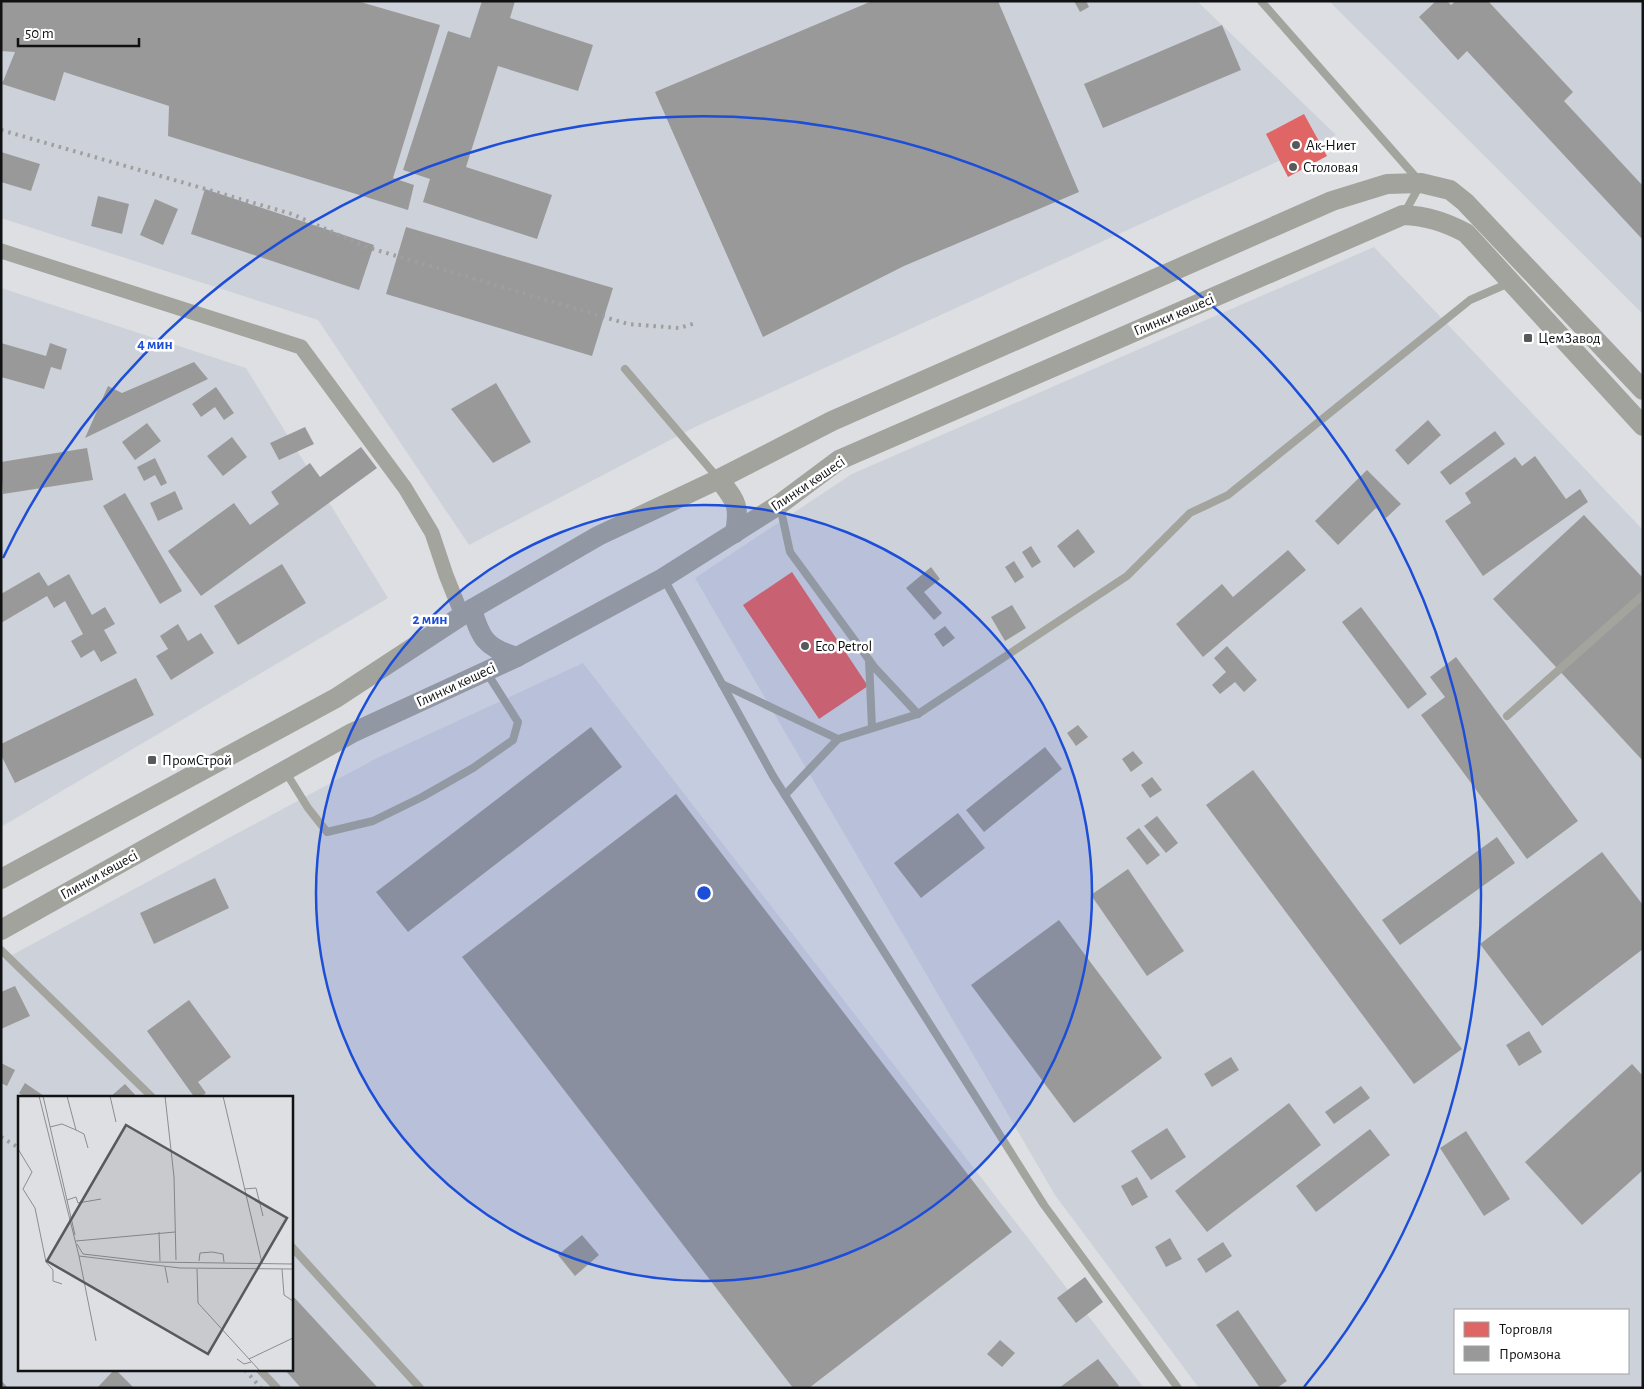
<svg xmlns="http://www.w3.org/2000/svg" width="1644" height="1389" font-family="'Alegreya Sans',sans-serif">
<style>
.built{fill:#cdd2da;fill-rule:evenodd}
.shops{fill:#e06666}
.industry{fill:#999}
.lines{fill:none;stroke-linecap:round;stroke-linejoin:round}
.service{stroke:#a2a49d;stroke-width:8}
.minor{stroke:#a2a49d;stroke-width:15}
.secondary{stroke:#a1a39c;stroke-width:20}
.rail{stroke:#9e9f9e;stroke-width:4;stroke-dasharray:2.5 5;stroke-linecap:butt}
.ring{fill:none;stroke:#1d4ed8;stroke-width:2.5}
.poi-dot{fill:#58595b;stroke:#fff;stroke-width:2}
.labels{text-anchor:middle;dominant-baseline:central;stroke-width:5;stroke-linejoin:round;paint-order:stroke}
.poi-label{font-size:15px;fill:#101113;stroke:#fff;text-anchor:start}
.street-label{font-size:15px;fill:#101113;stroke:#fff}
.inset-road{fill:none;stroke:#8b8d8f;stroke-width:1}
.view{fill:#58595b;fill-opacity:0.15;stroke:#58595b;stroke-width:2.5}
.inset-edge{fill:none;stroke:#101113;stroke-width:2.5}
.centre{fill:#1d4ed8;stroke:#fff;stroke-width:2.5}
.ring-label{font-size:15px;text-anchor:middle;font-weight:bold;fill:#1d4ed8;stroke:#fff;stroke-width:5;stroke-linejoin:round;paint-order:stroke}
</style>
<rect width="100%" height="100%" fill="#dddfe2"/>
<g class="built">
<path d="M1,1H1197L1336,135L695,427L469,545L318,320L1,218Z"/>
<path d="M1329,1H1643V314Z"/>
<path d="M1374,247L1643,530V1388H1199L1055,1195L695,578L852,474ZM1455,1310H1628V1373H1455Z"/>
<path d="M1,288L246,368L388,598L1,827Z"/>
<path d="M583,663L1144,1388H1V961L377,758ZM19,1098H291V1370H19Z"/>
</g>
<g class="shops">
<path d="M1304,114L1327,156L1288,177L1266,134Z"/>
<path d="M792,572L868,686L819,719L743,605Z"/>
</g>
<g class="industry">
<path d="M1,1H357L440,25L393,178L414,185L408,210L168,136L169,106L64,72L55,101L2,84L15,52L1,51Z"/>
<path d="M482,1H515L510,18L593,45L578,91L498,66L466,167L552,195L537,239L423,202L430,179L403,170L448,31L470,38Z"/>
<path d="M872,1H998L1079,192L904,266L763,337L655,92Z"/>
<path d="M1074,1H1086L1089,7L1080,12Z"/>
<path d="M1436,1H1447L1451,5L1456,1H1488L1573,92L1564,101L1643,186V240L1467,51L1458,60L1419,17Z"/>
<path d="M1222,25L1241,70L1103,128L1084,84Z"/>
<path d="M1,152L40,164L31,191L1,182Z"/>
<path d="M205,189L374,245L359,290L191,234Z"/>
<path d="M98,196L129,204L122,234L91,226Z"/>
<path d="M155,199L178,209L163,245L140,235Z"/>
<path d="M406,227L613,288L592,356L386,294Z"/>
<path d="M1,343L46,356L50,343L67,349L61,370L51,367L44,389L1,377Z"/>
<path d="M194,362L208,379L85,438L108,386L122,393Z"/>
<path d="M496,383L531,442L493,463L451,409Z"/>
<path d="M216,387L234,413L224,420L215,407L201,417L192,404Z"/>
<path d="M1428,420L1441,435L1408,465L1395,450Z"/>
<path d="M147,423L161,441L135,460L122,442Z"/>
<path d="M305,427L314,444L279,460L270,443Z"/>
<path d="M1495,431L1505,444L1450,485L1440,472Z"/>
<path d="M232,437L247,457L223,476L207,456Z"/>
<path d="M361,447L377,468L201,596L168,551L234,503L250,525L279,504L271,492L310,463L320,477Z"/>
<path d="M87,448L93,480L3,494L1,462Z"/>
<path d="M1535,456L1566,499L1580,489L1588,502L1483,576L1445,521L1471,503L1465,493L1515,457L1522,466Z"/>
<path d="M155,458L167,483L161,486L155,475L144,481L137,467Z"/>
<path d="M1367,470L1401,504L1386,518L1376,508L1338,545L1315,521Z"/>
<path d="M175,491L183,509L158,521L150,503Z"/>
<path d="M125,493L182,591L160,604L103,506Z"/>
<path d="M1584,515L1643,578V761L1493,599Z"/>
<path d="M1078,529L1095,552L1074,568L1057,546Z"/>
<path d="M1031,546L1041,562L1032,568L1022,552Z"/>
<path d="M1288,550L1306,570L1203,657L1176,624L1222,584L1233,597Z"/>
<path d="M1014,561L1024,577L1015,583L1005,567Z"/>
<path d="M282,564L306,603L238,645L214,606Z"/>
<path d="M931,567L940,579L924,592L942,613L934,620L906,588Z"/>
<path d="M39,572L48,586L69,574L92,615L105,607L115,624L104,630L117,653L101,662L94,650L81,658L71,641L83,634L65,601L54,608L47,596L1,623V594Z"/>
<path d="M1012,605L1026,628L1005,641L991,617Z"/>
<path d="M1361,607L1427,694L1408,709L1342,622Z"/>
<path d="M178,624L188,641L201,633L214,653L171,680L156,656L168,649L160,636Z"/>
<path d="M945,626L955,638L943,647L934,634Z"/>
<path d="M1227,646L1257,680L1244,692L1235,682L1220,694L1212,685L1226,672L1214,658Z"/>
<path d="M1456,657L1578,821L1527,859L1421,715L1445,697L1430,677Z"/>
<path d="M136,678L154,715L15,783L1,755V744Z"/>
<path d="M1078,725L1088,737L1076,746L1067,733Z"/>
<path d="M591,727L622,767L408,932L376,892Z"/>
<path d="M1045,747L1062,769L984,832L966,810Z"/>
<path d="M1133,751L1143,763L1131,772L1122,759Z"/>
<path d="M1253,770L1462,1049L1414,1084L1206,805Z"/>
<path d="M1152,777L1162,790L1150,798L1141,785Z"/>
<path d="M676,794L1012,1232L809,1388H793L462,957Z"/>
<path d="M958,813L985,848L921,898L894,863Z"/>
<path d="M1157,816L1178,843L1166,853L1144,826Z"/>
<path d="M1139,828L1160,855L1147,865L1126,838Z"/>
<path d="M1497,837L1515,863L1400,945L1382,920Z"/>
<path d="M1602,852L1643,905V949L1542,1026L1480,944Z"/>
<path d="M1128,869L1184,951L1147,976L1091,895Z"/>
<path d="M215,878L229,908L154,944L140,913Z"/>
<path d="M1059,920L1162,1058L1074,1123L971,985Z"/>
<path d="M15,986L30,1016L1,1029V992Z"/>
<path d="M189,1000L231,1057L198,1082L206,1093L199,1098H195L147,1031Z"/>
<path d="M1529,1031L1542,1052L1519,1066L1506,1045Z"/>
<path d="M1231,1057L1239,1070L1212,1087L1204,1074Z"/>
<path d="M1,1063L15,1070L7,1086L1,1083Z"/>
<path d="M1632,1064L1643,1076V1170L1582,1225L1525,1162Z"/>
<path d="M25,1083L47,1098H26L19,1093Z"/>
<path d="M125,1084L138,1098H109Z"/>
<path d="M1361,1086L1370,1098L1334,1124L1325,1112Z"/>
<path d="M1289,1103L1321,1145L1207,1232L1175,1191Z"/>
<path d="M1167,1128L1186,1157L1151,1180L1131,1151Z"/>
<path d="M1370,1129L1390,1155L1316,1212L1296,1186Z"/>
<path d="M1466,1131L1510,1199L1484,1216L1440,1148Z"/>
<path d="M1137,1177L1148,1197L1132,1206L1121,1186Z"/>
<path d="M582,1235L599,1255L575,1276L558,1255Z"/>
<path d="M1170,1238L1182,1259L1166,1267L1155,1247Z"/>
<path d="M1223,1242L1232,1256L1206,1273L1197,1259Z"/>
<path d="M1085,1277L1103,1302L1076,1323L1057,1298Z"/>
<path d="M291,1294L378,1388H301L285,1370H291Z"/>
<path d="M1238,1310L1287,1381L1277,1388H1260L1216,1325Z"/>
<path d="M1000,1340L1015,1353L1002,1367L987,1354Z"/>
<path d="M1098,1359L1119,1386L1116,1388H1059Z"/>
<path d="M114,1370H116L134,1388H97Z"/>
<path d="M1,1380L8,1388H1Z"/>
</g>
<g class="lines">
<g class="service">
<path d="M1261,1L1421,183L1404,214"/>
<path d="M625,369L717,477"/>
<path d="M780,506L790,552L875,668L918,714"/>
<path d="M664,579L773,776L1044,1205L1178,1388"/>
<path d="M869,660L872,728"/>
<path d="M722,684L838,739"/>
<path d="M1507,716L1643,595"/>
<path d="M285,771L308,808L327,832L373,821L422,797L473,768L513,740L518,722L487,673"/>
<path d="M785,795L838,739L918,714L1127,576L1190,513L1228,495L1470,300L1509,283"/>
<path d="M1,950L153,1098"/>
<path d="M291,1246L420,1388"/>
<path d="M260,1370L277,1388"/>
</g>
<path class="minor" d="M1,251L301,347L405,488L432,533L446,575L462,615"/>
<g class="secondary">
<path d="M719,479C736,502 740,504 735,533"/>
<path d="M472,609C480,638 486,648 517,657"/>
<path d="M1,879L336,698L472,609L598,536L719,479L832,421L1332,201L1387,184L1421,183L1450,190L1465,202L1643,390"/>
<path d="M1,930L352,733L517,657L663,578L780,504L839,460L1403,215C1427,216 1445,222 1466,233L1643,426"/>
</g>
<g class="rail">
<path d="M1,130L292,214L366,247L628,324L679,328L696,323"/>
<path d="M1,1137L19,1148"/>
<path d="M245,1370L261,1388"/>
</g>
</g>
<circle cx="704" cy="893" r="388" fill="#1d4ed8" fill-opacity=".12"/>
<g class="ring">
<circle cx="704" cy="893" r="388"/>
<path d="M3 558A777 777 0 1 1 1304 1387"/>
</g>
<g class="poi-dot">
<circle cx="1296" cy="145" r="5"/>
<circle cx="1293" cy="167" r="5"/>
<rect x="1523" y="333" width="10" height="10" rx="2.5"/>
<circle cx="805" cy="646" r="5"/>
<rect x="147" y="755" width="10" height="10" rx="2.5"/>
</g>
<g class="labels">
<g class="poi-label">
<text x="1306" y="145">Ак-Ниет</text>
<text x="1303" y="167">Столовая</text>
<text x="1538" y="338">ЦемЗавод</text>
<text x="815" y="646">Eco Petrol</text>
<text x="162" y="760">ПромСтрой</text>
</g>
<g class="street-label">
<text transform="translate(1174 315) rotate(-23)">Глинки көшесі</text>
<text transform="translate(808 484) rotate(-34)">Глинки көшесі</text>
<text transform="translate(456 685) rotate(-25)">Глинки көшесі</text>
<text transform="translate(99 875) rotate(-29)">Глинки көшесі</text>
</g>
</g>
<g transform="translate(18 1096)">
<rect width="275" height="275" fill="#dddfe2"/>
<path class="inset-road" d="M21,0L61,160L162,172L275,173M25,0L57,139M49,0L58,34L66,38L70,52M92,0L98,26M147,0L156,81L158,164M205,0L244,167M32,31L44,28L58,34M0,53L14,76L5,93L17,112L28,166L35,174V185L44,188M226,93L238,92L245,120M49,104L58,101L60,107L83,103M141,136L142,165M58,145L157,136M59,148L65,158L134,166L275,168M61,160L78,245M181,165L182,157L194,156L205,158L206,166M147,171L150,187M179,173L180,207L242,275M264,173L266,199L275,205M219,263L226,268L233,266M231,263L275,242"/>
<path class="view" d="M108,29L269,122L190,258L29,165Z"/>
<rect width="275" height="275" class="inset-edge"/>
</g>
<circle cx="704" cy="893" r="8" class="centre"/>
<g class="ring-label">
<text x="155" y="349">4 мин</text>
<text x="430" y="624">2 мин</text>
</g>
<rect width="1644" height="1389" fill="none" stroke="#101113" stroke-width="5"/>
<rect x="1454" y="1309" width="175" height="65" fill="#ffffff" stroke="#9fa0a1"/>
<rect x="1464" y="1322" width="25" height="15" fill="#e06666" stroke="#9fa0a1"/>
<text x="1499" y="1334" font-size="15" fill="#101113">Торговля</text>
<rect x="1464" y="1346" width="25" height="15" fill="#999999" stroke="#9fa0a1"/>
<text x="1499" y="1359" font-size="15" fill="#101113">Промзона</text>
<path d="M18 38v8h121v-8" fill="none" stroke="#101113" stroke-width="2.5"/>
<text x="25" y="38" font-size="15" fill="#101113" stroke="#ffffff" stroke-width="4" paint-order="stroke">50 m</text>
</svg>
